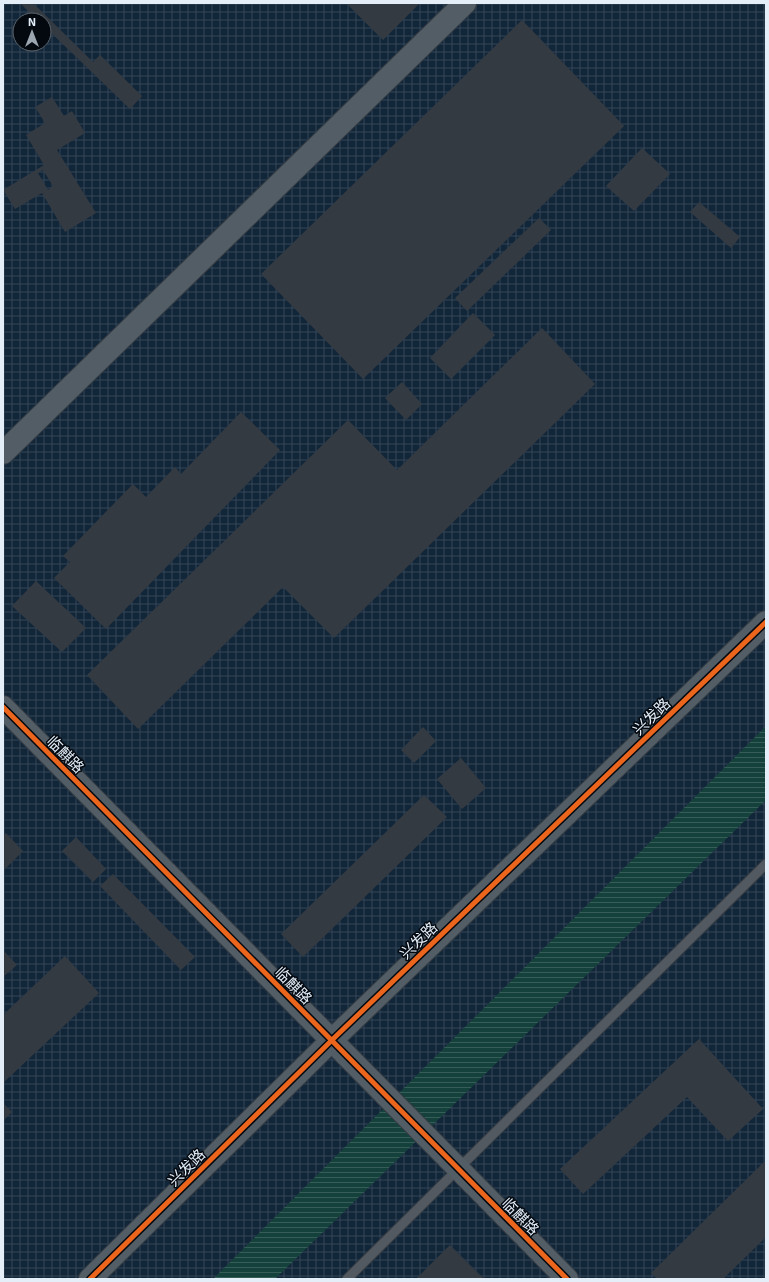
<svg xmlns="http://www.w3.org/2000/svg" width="769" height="1282" font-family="'Exo 2','Noto Sans SC',sans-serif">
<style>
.industrial{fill:url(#industrial-grid);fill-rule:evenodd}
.water{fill:url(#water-rules)}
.building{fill:#343a42;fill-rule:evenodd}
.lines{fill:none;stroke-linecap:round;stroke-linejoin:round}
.lane-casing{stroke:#343b43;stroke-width:11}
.secondary-casing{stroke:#343b43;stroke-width:24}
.lane{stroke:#525960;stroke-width:9}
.secondary{stroke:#525d65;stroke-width:22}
.cycleway-casing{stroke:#040910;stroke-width:8}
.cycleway{stroke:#eb651d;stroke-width:5}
.labels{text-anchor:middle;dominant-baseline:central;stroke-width:3;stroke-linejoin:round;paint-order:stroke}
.street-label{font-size:15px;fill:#e3eef9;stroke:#040910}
</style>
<defs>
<pattern id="industrial-grid" width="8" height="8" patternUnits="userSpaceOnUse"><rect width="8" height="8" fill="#122639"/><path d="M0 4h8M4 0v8" fill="none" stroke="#344656"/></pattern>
<pattern id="water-rules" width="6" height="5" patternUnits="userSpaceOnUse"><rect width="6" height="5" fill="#15413c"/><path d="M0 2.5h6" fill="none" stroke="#375d59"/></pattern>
</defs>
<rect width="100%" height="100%" fill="#172029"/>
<path class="industrial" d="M3,3H766V1279H3ZM20,20H44V44H20Z"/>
<path class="water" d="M766,726V800L275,1279H213Z"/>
<g class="building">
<path d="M20,3H33L93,62L100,55L142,96L130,109L44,26V20H37Z"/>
<path d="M346,3H420L383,40Z"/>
<path d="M522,20L624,126L363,379L261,274Z"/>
<path d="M52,97L64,116L72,111L85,133L57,150L96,213L65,232L42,193L15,209L3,190L44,165L26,135L45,123L35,107ZM43,170L53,186L48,190L38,173Z"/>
<path d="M642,148L670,174L634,211L606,186Z"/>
<path d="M699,202L740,237L731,248L690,212Z"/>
<path d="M539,218L551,230L467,311L455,298Z"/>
<path d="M473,313L495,335L451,379L430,358Z"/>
<path d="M542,328L595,384L334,638L283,587L138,729L87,675L348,420L397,470Z"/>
<path d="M402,382L422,404L406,420L385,398Z"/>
<path d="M241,412L280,450L106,629L54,578L70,562L63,556L133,484L146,497L175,467L181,474Z"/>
<path d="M36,581L86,628L62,652L12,606Z"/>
<path d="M423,727L436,741L414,763L401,750Z"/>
<path d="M461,758L486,788L462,809L437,779Z"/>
<path d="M424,795L447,817L303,957L281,934Z"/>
<path d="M6,833L23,851L3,871V836Z"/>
<path d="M76,837L106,869L93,882L62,851Z"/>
<path d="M113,874L195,957L181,970L100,886Z"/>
<path d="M3,950L17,965L3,977Z"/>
<path d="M65,956L99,993L3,1083V1015Z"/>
<path d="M699,1039L763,1109L728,1141L687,1097L583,1194L560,1169Z"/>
<path d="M3,1103L12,1112L3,1121Z"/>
<path d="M766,1160V1237L723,1279H657L651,1273Z"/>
<path d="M450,1245L484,1279H416Z"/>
</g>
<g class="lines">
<defs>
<path id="lane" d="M347,1279L766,864"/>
<g id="secondary">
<path d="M3,453L465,3"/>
<path d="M3,707L567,1279"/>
<path d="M90,1279L332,1040L766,622"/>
</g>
</defs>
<use href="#lane" class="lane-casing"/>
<use href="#secondary" class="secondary-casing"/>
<use href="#lane" class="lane"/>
<use href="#secondary" class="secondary"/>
<defs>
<g id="cycleway">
<path d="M3,707L567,1279"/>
<path d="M90,1279L332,1040L766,622"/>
</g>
</defs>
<use href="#cycleway" class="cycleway-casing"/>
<use href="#cycleway" class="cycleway"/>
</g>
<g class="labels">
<g class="street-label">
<text transform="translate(651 716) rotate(-44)">兴发路</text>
<text transform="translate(66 754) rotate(45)">临麒路</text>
<text transform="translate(418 940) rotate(-44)">兴发路</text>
<text transform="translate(294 985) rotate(45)">临麒路</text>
<text transform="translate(186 1167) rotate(-45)">兴发路</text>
<text transform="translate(521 1216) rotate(45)">临麒路</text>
</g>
</g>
<rect width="769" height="1282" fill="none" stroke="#e3eef9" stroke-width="8"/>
<g transform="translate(32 32)"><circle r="19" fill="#040910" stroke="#5d656d"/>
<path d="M0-3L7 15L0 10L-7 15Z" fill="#9ca6b0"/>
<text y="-6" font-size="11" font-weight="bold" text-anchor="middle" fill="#e3eef9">N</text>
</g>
</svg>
